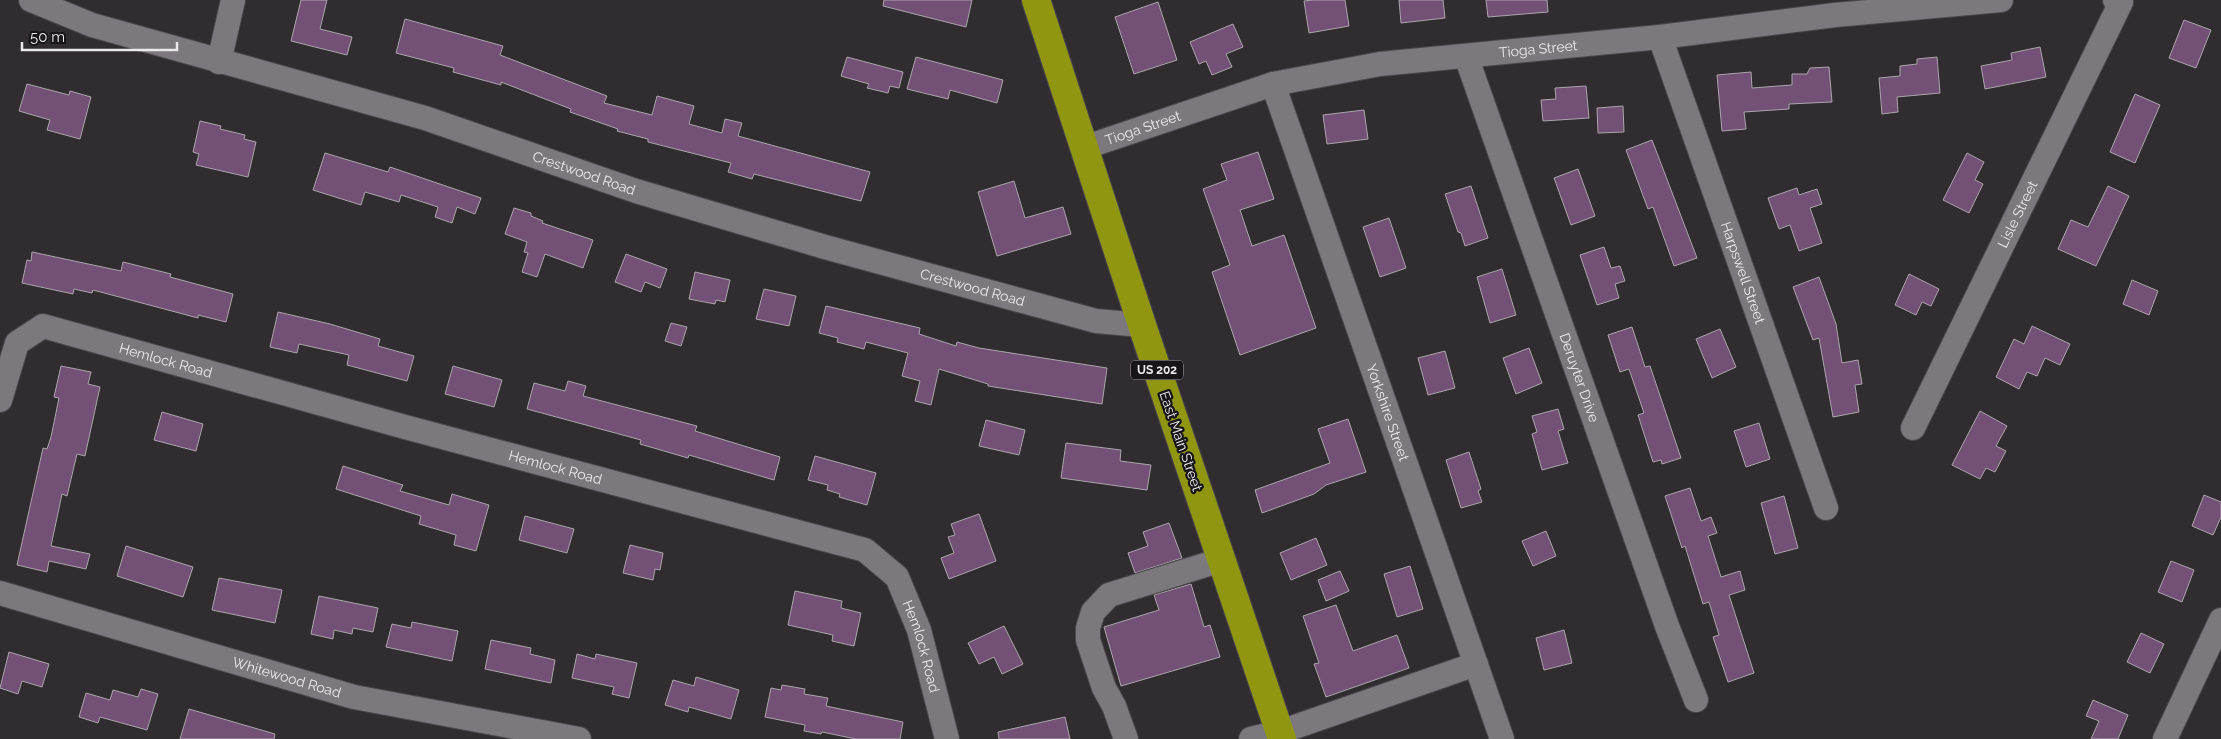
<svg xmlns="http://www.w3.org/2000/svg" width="2221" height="739" font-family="Raleway,sans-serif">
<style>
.building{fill:#735075;stroke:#aba6ab}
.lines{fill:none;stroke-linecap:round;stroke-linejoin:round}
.minor-casing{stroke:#4b474b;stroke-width:26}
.highway-casing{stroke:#4b474b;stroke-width:30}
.minor{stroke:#7d787e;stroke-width:24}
.highway{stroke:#909610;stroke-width:28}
.labels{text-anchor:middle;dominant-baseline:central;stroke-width:4.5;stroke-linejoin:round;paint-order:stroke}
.shield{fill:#171517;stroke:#aca9ac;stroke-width:1}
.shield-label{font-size:12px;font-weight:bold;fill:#ece9ec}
.street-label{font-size:14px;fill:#ece9ec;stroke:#171517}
</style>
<rect width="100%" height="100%" fill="#302c30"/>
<g class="building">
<path d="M301,0H327L320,29L352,37L347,55L291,41Z"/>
<path d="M884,0H972L966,27L883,6Z"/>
<path d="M1313,0H1345L1349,26L1309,33L1304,1Z"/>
<path d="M1399,0H1443L1445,18L1401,23Z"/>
<path d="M1486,0H1547L1548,12L1488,17Z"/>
<path d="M1158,2L1177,60L1134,74L1115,17Z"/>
<path d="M405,19L503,46L500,55L607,96L604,103L652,115L657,96L694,106L689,124L722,133L725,119L742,123L738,136L870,172L861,201L754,174L752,179L728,172L731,163L648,142V139L617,131L618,129L570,112L571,109L501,82V85L453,72L454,68L396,53Z"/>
<path d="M2184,20L2211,30L2196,68L2169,58Z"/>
<path d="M1233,24L1243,47L1226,54L1232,67L1212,75L1206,61L1199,64L1190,42Z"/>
<path d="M2040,47L2046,77L1985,89L1981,66L2012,60L2011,53Z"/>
<path d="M847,57L903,72L899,88L890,86L888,93L867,88L869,84L841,76Z"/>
<path d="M916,57L1003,80L997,103L950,90L948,99L907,89Z"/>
<path d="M1937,57L1940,93L1897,97L1898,112L1882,114L1879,78L1900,76V66L1917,64V59Z"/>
<path d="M1829,67L1832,102L1789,104V109L1744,112L1746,129L1722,131L1717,75L1751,72L1752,88L1792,85V74H1807L1810,68Z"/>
<path d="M27,84L69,95L70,91L91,97L80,139L47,130L50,120L19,111Z"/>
<path d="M1586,86L1589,118L1543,121L1541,100L1556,99L1555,88Z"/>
<path d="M2135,94L2160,105L2135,163L2110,152Z"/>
<path d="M1623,106L1624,132L1598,133L1597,108Z"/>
<path d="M1364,110L1368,139L1327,144L1323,115Z"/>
<path d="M200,121L221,126L220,129L245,135L244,139L256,142L248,177L196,165L199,154L193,152Z"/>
<path d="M1652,140L1697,258L1674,266L1653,207L1648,209L1626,150Z"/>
<path d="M1258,152L1274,199L1240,210L1252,246L1284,235L1316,328L1240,355L1212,272L1230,265L1203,189L1227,180L1221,164Z"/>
<path d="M325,153L388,172L390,167L481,198L475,214L457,207L452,223L435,217L438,207L401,195L399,202L365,192L361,205L313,190Z"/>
<path d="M1967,153L1984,162L1975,180L1983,184L1969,213L1943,200Z"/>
<path d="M1578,169L1595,216L1571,225L1554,178Z"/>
<path d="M1014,181L1025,218L1063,207L1071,234L997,256L978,192Z"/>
<path d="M1471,186L1488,238L1465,246L1461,233L1458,232L1445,194Z"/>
<path d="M2108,186L2129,196L2096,266L2058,249L2071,220L2088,227Z"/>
<path d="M1797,188L1799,195L1817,189L1822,204L1810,208L1822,243L1799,251L1790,225L1779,229L1768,198Z"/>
<path d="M514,208L531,213V216L543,221L542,223L593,240L583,268L545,254L537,277L522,272L528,253L524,252L527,242L505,234Z"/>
<path d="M1389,218L1406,268L1380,277L1363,227Z"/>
<path d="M1604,247L1611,268L1620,266L1625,281L1615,284L1619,298L1597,305L1580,255Z"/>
<path d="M32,252L121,271L123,262L171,274L170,277L233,294L226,322L198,315V318L93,290L92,293L74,289L73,294L22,283L27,260L31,261Z"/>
<path d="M626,254L667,269L660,288L645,282L641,292L615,282Z"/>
<path d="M1502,269L1516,315L1490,323L1477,277Z"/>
<path d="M695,272L730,280L725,302L716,300L715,304L689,299Z"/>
<path d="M1909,274L1939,289L1931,306L1922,302L1916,315L1895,305Z"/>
<path d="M1819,277L1836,324L1842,363L1858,360L1862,384L1855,385L1859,412L1833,417L1819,338L1813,340L1793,287Z"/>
<path d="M2132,280L2158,291L2149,315L2123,304Z"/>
<path d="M764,289L796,296L789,326L756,319Z"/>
<path d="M826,306L920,328L919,334L956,346L957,342L979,348L1107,368L1102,404L988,386V384L939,369L931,405L915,401L920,381L902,376L908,353L866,342L864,349L837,342L838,338L819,333Z"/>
<path d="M278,312L330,324L380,339L378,346L414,356L407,381L347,365L349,355L299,344L297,353L270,347Z"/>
<path d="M671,323L687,327L681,346L665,341Z"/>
<path d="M2032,326L2070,344L2060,365L2045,358L2037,376L2027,372L2019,389L1996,377L2014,339L2024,344Z"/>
<path d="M1632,327L1645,367L1650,366L1681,458L1662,464L1661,460L1653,462L1638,415L1644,413L1629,369L1620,372L1608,335Z"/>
<path d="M1720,329L1736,367L1712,378L1696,339Z"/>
<path d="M1529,348L1542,383L1516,394L1503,358Z"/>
<path d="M1445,351L1455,388L1428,395L1418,358Z"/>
<path d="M61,366L91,372L88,384L100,387L85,456L77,454L67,496L62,494L51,546L90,554L86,569L49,561L47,572L17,565L43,448L47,449L51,437L59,398L54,397Z"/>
<path d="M453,366L502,380L494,407L445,394Z"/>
<path d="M568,381L586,386L583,396L697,426L695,431L780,457L774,480L689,455L688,458L640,444L641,440L527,409L534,383L565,391Z"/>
<path d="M1558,409L1564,429L1558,431L1568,463L1542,470L1532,434L1537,432L1532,416Z"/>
<path d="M1980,411L2007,426L1996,446L2006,451L1995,472L1986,468L1980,479L1952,465Z"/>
<path d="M162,412L203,424L196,451L154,440Z"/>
<path d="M1348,419L1366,472L1326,485L1314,494L1262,513L1255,490L1330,463L1318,429Z"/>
<path d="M986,420L1025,430L1019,455L979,446Z"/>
<path d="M1759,423L1770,459L1746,467L1734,431Z"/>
<path d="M1066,443L1121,450L1120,461L1151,465L1147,490L1061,478Z"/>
<path d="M1469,452L1481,489L1478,491L1482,502L1461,508L1446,460Z"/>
<path d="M815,456L876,473L867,505L839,497L840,494L827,490L828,485L808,480Z"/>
<path d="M343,466L403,485L400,491L449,505L452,494L489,505L476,551L454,545L456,535L419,524L421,516L336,489Z"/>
<path d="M1690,488L1701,521L1711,517L1717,533L1708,536L1721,577L1740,571L1745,590L1729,595L1754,673L1728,682L1713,637L1719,635L1709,602L1703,604L1685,546L1682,548L1665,496Z"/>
<path d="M2204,495L2221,502V517L2213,535L2192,526Z"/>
<path d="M1784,496L1798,548L1775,554L1761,503Z"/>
<path d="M979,514L996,561L949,579L941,558L954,553L948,537L955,535L951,524Z"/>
<path d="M525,516L574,529L567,553L519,540Z"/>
<path d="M1169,523L1182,558L1135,573L1128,553L1148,546L1143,532Z"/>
<path d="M1546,531L1556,556L1533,566L1522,541Z"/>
<path d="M1316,538L1327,565L1291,580L1280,553Z"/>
<path d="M630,545L663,553L660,570L655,569L653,580L623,573Z"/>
<path d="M126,546L193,567L183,597L117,576Z"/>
<path d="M2171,561L2194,570L2182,602L2158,592Z"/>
<path d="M1410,566L1423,609L1397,617L1384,574Z"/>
<path d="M1340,571L1349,591L1326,601L1318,580Z"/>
<path d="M219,578L282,590L275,623L212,610Z"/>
<path d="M1191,584L1204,627L1210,625L1220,657L1121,686L1104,627L1159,610L1154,595Z"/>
<path d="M795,591L842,601L841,608L861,613L854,646L832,641L833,635L788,625Z"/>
<path d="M319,596L378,608L373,632L353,628L352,634L334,630L333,639L311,634Z"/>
<path d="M1336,605L1353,651L1397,635L1409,668L1326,697L1314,664L1319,663L1303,616Z"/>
<path d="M412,622L458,631L452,661L386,647L392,624L411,628Z"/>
<path d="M1004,626L1023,664L1002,674L994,657L979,664L968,643Z"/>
<path d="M1564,630L1572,663L1544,670L1536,638Z"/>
<path d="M2141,633L2164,644L2150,673L2127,662Z"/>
<path d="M491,640L531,648L530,654L555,660L551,683L485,669Z"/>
<path d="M9,652L49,664L42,687L22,681L18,694L0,688Z"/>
<path d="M577,654L595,659L596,654L637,663L629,698L612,694L614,687L572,678Z"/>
<path d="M696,677L739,690L731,719L689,707L688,712L665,705L673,680L694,686Z"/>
<path d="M782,685L805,689L804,694L828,698L826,706L903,722L900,739H856L822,732L821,734L804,731L805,725L765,717L771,688L781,690Z"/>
<path d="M141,689L158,694L147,730L100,717L98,723L79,717L86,693L110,700L113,690L138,697Z"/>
<path d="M2093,700L2128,715L2118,739H2091L2099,721L2086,716Z"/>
<path d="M189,709L275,734L274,739H180Z"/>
<path d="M1065,717L1070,739H999L998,732Z"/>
</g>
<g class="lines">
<defs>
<g id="minor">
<path id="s1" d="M31,0L92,25L425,118L636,191L825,247L1096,321L1142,325"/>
<path id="s2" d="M1660,37L1826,508"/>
<path id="s3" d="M1466,56L1667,626L1696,700"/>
<path d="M219,62L233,0"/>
<path id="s4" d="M1273,84L1502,739"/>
<path id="s5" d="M1086,147L1273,84L1380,64L1660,37L1835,15L2001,0"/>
<path id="s6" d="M0,400L17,343L43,326L405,427L865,550L897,577L919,630L947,739"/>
<path id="s7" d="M1913,428L2121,2L2115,0"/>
<path id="s8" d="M0,593L354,697L579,739"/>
<path d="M1126,739L1114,706L1104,688L1088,640V628L1093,612L1109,595L1221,560"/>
<path d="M1251,739L1280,732L1476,664"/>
<path d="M2165,739L2221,620"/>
</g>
<path id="highway" d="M1036,0L1142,325L1282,739"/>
</defs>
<use href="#minor" class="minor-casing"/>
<use href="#highway" class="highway-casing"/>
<use href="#minor" class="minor"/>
<use href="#highway" class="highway"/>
</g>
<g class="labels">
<rect class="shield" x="1131" y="360.5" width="52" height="19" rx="4"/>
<g class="shield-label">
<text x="1157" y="370">US 202</text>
</g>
<g class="street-label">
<text stroke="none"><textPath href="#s5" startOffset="465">Tioga Street</textPath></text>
<text stroke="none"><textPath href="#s5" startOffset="60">Tioga Street</textPath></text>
<text stroke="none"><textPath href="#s1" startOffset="580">Crestwood Road</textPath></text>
<text stroke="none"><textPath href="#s7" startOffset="238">Lisle Street</textPath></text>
<text stroke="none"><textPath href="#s2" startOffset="250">Harpswell Street</textPath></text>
<text stroke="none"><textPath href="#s1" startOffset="985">Crestwood Road</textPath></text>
<text stroke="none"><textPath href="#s6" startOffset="218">Hemlock Road</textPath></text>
<text stroke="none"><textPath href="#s3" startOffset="341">Deruyter Drive</textPath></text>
<text stroke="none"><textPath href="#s4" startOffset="348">Yorkshire Street</textPath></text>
<text transform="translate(1181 441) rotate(71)">East Main Street</text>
<text stroke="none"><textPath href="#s6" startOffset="622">Hemlock Road</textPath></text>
<text stroke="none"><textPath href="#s6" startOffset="1058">Hemlock Road</textPath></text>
<text stroke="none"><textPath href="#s8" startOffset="299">Whitewood Road</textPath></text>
</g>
</g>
<path d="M22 42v8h155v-8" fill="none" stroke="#ece9ec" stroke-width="2.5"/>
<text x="30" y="42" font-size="15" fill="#ece9ec" stroke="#171517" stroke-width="4" paint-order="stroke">50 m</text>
</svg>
